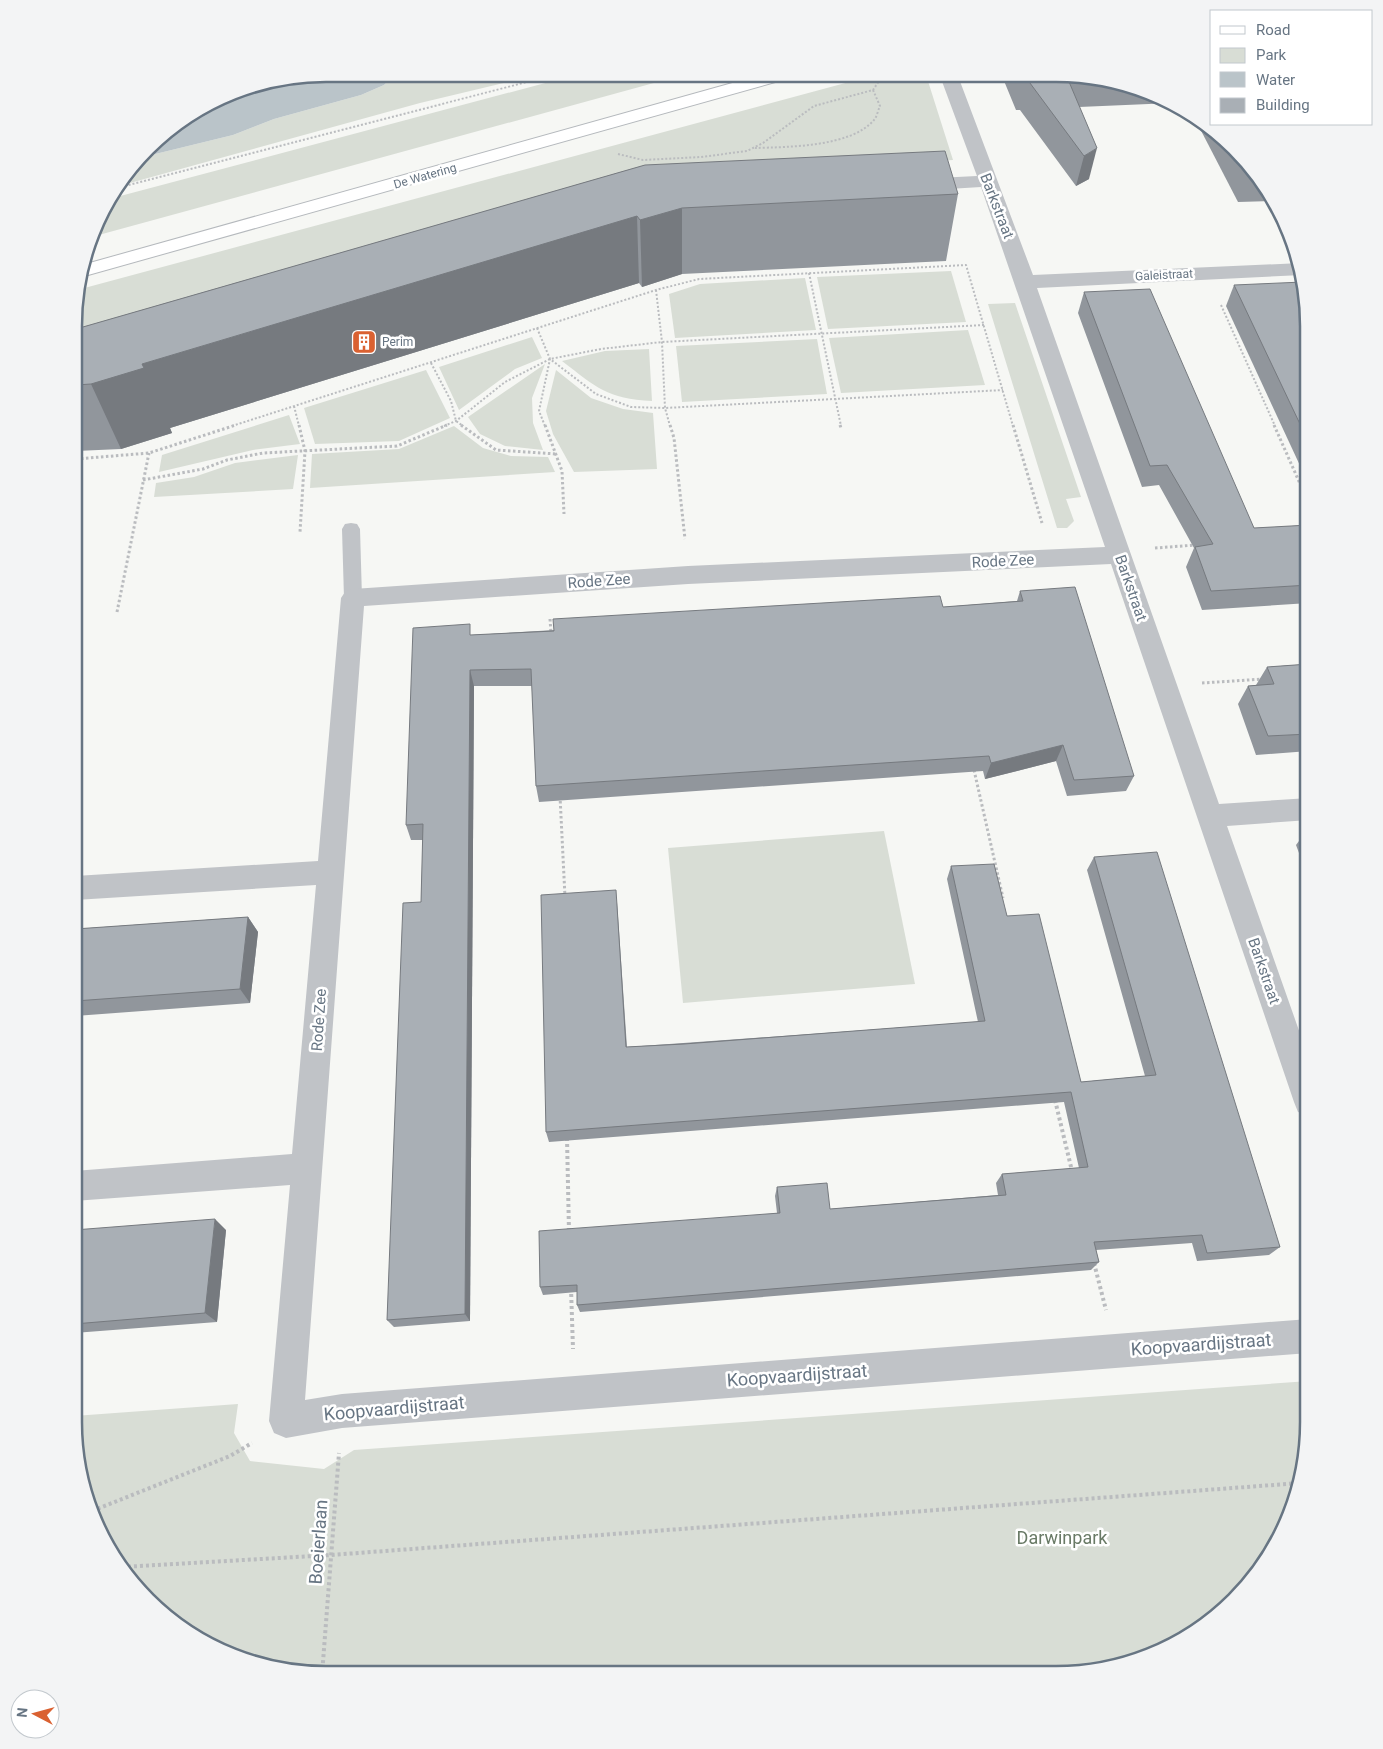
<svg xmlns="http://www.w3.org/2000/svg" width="1383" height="1749" font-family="Roboto,sans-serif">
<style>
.green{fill:#d8ddd5}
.water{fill:#bac4c9}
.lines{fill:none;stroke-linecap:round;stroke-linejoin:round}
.secondary-casing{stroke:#b5b9bd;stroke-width:2}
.path-far2{stroke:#babcbf;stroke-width:2;stroke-dasharray:2 2;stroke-linecap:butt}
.path-far1{stroke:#babcbf;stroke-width:3;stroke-dasharray:2.5 2.5;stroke-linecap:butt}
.path{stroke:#babcbf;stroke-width:4;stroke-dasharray:3 3;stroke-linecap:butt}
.lane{fill:#c0c3c7;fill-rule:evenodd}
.street{fill:#c0c3c7;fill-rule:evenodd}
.secondary{fill:#fff;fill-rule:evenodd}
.wall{fill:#91969c}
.shaded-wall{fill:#767a7f}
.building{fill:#a9afb5;stroke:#767a7f}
.labels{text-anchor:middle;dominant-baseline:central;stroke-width:5;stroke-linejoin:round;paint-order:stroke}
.far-street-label{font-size:12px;fill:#677583;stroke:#fff}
.far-poi-label{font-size:12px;fill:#677583;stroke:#fff;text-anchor:start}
.street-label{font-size:15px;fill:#677583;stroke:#fff}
.near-street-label{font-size:18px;fill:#677583;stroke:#fff}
.near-park-label{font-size:18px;fill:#697a66;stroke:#fff}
.rim{fill:none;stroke:#677583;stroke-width:2.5}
</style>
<rect width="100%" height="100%" fill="#f6f7f4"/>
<g class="green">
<path d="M428,74H541L420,103L119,186L143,157L233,135L274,119L361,95L384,85L392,77Z"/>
<path d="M579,74L683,75L95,236L109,199Z"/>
<path d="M875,75H921L927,78L953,160L618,178L76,409L77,290Z"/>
<path d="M951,271L966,322L828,329L817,277Z"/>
<path d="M805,278L816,330L675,338L669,294L700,284Z"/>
<path d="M1015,303L1081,497L1066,499L1074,521L1067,528H1057L988,304Z"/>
<path d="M968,330L985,385L841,393L829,338Z"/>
<path d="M532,337L542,358L515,369L459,410L439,367Z"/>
<path d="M817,339L827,394L682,402L676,346Z"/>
<path d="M649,349L652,401C607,399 596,387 562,361L605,351Z"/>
<path d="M545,364L532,398L533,423L543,450L505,446L480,434L468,417Z"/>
<path d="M426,370L450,418L399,441L315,444L304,408Z"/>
<path d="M556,370L591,398L623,409L653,413L657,469L574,472L553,434L546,411Z"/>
<path d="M289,415L300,444L253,450L159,472L162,455Z"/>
<path d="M454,426L483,448L511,456L548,457L555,472L310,488L312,454L399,449Z"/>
<path d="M298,455L293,489L154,497L156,483L194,477L235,463Z"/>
<path d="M884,831L915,984L683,1003L668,848Z"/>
<path d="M1309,1381V1439L1296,1504L1267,1563L1223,1612L1183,1642L1122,1667L1073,1675H309L245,1662L186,1633L147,1601L107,1549L82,1488L74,1423V1416L238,1404L234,1433L250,1461L324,1469L354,1450Z"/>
</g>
<path class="water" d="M326,74H428L392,77L384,85L361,95L274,119L233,135L143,157L160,136L245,87Z"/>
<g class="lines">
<defs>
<path id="secondary" d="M761,75H789L786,79L81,277L86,264Z"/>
</defs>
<use href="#secondary" class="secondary-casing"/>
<g class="path-far2">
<path d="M646,78L655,75"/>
<path d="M755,148C788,147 851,147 874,120C877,117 878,110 880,106L873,90"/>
<path d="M618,154L643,160L701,157L747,151L763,143L814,106L873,90L883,75"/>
<path d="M117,188L558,74"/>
<path d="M809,273L841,426"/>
<path d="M656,290L662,342L665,408L670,426"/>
<path d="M1221,305L1275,426"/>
<path d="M537,328L550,359L596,394L631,407L665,408L1003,390"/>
<path d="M431,363L451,401L456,421L463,426"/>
<path d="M294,406L299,426"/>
<path d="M232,426L656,290L699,279L966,265L1013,426"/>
<path d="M444,426L456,421L505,382L550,359L601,349L662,342L984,325"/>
<path d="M545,426L539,411L550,359"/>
</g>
<g class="path-far1">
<path d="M299,425L305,451L300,532"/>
<path d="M461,425L496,450L557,454"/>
<path d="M545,425L562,471L564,514"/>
<path d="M670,425L674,438L685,539"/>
<path d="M840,425L841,428"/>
<path d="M1013,425L1042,523"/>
<path d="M1274,425L1305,495H1309"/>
<path d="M76,459L149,453L236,425"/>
<path d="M143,480L203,469L227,460L263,453L397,446L447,425"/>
<path d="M1155,548L1196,545"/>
<path d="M117,612L149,453"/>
<path d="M550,619L551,633"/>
<path d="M1202,683L1264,679"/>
<path d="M974,770L1003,898"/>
<path d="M560,796L565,897"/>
</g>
<g class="path">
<path d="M1055,1100L1072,1171"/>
<path d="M567,1138L569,1232"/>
<path d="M1094,1263L1106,1310"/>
<path d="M571,1288L573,1349"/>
<path d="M92,1511L230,1456L252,1443"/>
<path d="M122,1567L331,1555L1300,1483"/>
<path d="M322,1675L339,1453"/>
</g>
<path class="lane" d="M351,523L357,524L360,529L362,598L360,603L353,605L346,603L344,598L342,529L345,524Z"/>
<path class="street" d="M940,76H958L1033,275L1301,263L1302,275L1037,288L1219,804L1309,798V820L1227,826L1309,1059V1116L1298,1112L1294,1102L1111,564L688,584L364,606L305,1400L342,1394L1309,1319V1353L342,1428L286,1438L274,1433L269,1421L290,1185L74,1201V1171L292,1154L316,885L75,900V876L318,861L341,598L345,592L353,589L688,566L1105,547L981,187L916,191L909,189L907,185L909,181L916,179L977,176Z"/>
<use href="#secondary" class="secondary"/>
</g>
<g class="wall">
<path d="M1002,76H1090L1153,93L1172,103L1079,107L1089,179L1076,186L1020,110H1016Z"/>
<path d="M1196,116L1246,160L1276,201L1238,202L1195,119Z"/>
<path d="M645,165L958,194L946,261L682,274L642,287L639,283L170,428L172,433L121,449L76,451V329Z"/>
<path d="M1234,285L1309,326V485L1226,306Z"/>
<path d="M1084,292L1254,528L1309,525V603L1202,610L1186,567L1194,548L1159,485L1142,487L1078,313Z"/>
<path d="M1020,591L1134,776L1126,791L1067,796L1056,761L985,779L983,771L539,802L536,786L532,686H474L470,1321L394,1327L387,1320L421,902L423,840H411L406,825L472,635L943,607L1017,601Z"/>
<path d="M1309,664V751L1256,755L1238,704L1248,686L1256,685L1267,667Z"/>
<path d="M1308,829H1309V880L1296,845Z"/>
<path d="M1094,857L1280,1247L1269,1255L1197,1261L1192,1243L1096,1250L1099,1262L1091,1270L580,1312L577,1305V1292L543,1295L540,1287L777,1213L775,1196L777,1187L830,1209L998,1195L996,1183L1002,1174L1079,1168L1064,1102L549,1142L546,1132L617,902L627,1047L978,1022L947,879L951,866L1007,916L1081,1082L1145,1076L1087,870Z"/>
<path d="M248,917L258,932L250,1003L75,1016V929Z"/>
<path d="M74,1230H226L217,1322L74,1333Z"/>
</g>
<g class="shaded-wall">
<path d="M1097,148L1089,179L1076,186L1084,156Z"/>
<path d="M682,208V274L642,287L640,220Z"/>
<path d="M637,216L639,283L170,428L172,433L121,449L91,384L142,364Z"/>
<path d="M470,670L474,686L470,1321L465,1314Z"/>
<path d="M1063,745L1056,761L985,779L991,763Z"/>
<path d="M248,917L258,932L250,1003L240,989Z"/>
<path d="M215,1219L226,1230L217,1322L205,1313Z"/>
</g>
<g class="building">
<path d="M1021,76H1091L1067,77L1097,148L1084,156L1027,79H1022Z"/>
<path d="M945,151L958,194L682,208L640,220L637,216L142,364L144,368L91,384L76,385V329L645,165Z"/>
<path d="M1238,152L1246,160L1256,172L1249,173Z"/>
<path d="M1303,282L1309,326V443L1234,285Z"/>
<path d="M1150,289L1254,528L1309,525V585L1211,591L1195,547L1213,544L1167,465L1150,466L1084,292Z"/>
<path d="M1075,587L1134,776L1074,780L1063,745L991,763L989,756L536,786L531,669L470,670L465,1314L387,1320L403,903L421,902L423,824L406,825L413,628L470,624V635L554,631L553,619L940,596L943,607L1023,601L1020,591Z"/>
<path d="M1309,664V734L1268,736L1248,686L1274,684L1267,667Z"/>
<path d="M1157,852L1280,1247L1207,1253L1202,1235L1094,1242L1099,1262L577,1305V1285L540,1287L539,1231L780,1213L777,1187L827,1183L830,1209L1006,1195L1002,1174L1088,1167L1071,1092L546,1132L541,895L616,890L626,1047L684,1044L985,1021L951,866L994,864L1007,916L1039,914L1081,1082L1156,1075L1094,857Z"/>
<path d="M248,917L240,989L75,1001V929Z"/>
<path d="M215,1219L205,1313L74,1324V1230Z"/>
</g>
<defs>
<symbol id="building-square" viewBox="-11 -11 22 22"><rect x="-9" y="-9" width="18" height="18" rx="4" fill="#da6131" stroke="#fff"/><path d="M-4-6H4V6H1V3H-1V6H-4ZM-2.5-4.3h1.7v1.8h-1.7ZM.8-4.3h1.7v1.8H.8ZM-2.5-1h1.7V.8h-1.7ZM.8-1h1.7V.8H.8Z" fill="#fff"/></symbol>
</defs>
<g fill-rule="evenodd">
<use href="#building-square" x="350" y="328" width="28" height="28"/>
</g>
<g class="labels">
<g class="far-street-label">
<text transform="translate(425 176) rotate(-16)">De Watering</text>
<text transform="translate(1164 275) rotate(-3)">Galeistraat</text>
</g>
<g class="far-poi-label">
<text x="382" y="342">Perim</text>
</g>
<g class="street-label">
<text transform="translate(997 206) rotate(69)">Barkstraat</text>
<text transform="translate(1003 561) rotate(-3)">Rode Zee</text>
<text transform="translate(599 581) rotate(-4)">Rode Zee</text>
<text transform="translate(1131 588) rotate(71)">Barkstraat</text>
<text transform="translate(1264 971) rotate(71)">Barkstraat</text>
<text transform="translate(319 1020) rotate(-86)">Rode Zee</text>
</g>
<g class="near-street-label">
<text transform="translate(1201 1344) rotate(-4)">Koopvaardijstraat</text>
<text transform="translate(797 1375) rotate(-4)">Koopvaardijstraat</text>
<text transform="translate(394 1408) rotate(-5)">Koopvaardijstraat</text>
<text transform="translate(318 1542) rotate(-86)">Boeierlaan</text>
</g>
<g class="near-park-label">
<text x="1062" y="1537">Darwinpark</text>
</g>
</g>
<path d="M0 0H1383V1749H0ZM326 82H1056A244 244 0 0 1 1300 326V1422A244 244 0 0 1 1056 1666H326A244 244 0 0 1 82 1422V326A244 244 0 0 1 326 82Z" fill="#f3f4f5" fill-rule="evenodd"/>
<path class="rim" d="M326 82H1056A244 244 0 0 1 1300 326V1422A244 244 0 0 1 1056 1666H326A244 244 0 0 1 82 1422V326A244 244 0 0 1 326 82Z"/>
<rect x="1210" y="10" width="162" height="115" fill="#ffffff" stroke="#c2c8cd"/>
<rect x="1220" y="26" width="25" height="8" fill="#ffffff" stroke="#c2c8cd"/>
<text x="1256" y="35" font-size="15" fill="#677583">Road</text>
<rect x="1220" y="48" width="25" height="15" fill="#d8ddd5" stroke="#c2c8cd"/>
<text x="1256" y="60" font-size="15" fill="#677583">Park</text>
<rect x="1220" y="72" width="25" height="15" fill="#bac4c9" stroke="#c2c8cd"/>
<text x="1256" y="85" font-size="15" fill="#677583">Water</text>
<rect x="1220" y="98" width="25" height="15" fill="#a9afb5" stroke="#c2c8cd"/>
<text x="1256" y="110" font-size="15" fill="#677583">Building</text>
<g transform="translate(35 1714) rotate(276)"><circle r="24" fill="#ffffff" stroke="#c2c8cd"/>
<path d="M0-4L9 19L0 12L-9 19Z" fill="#da6131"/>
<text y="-8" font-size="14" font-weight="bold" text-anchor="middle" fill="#677583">N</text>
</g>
</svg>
